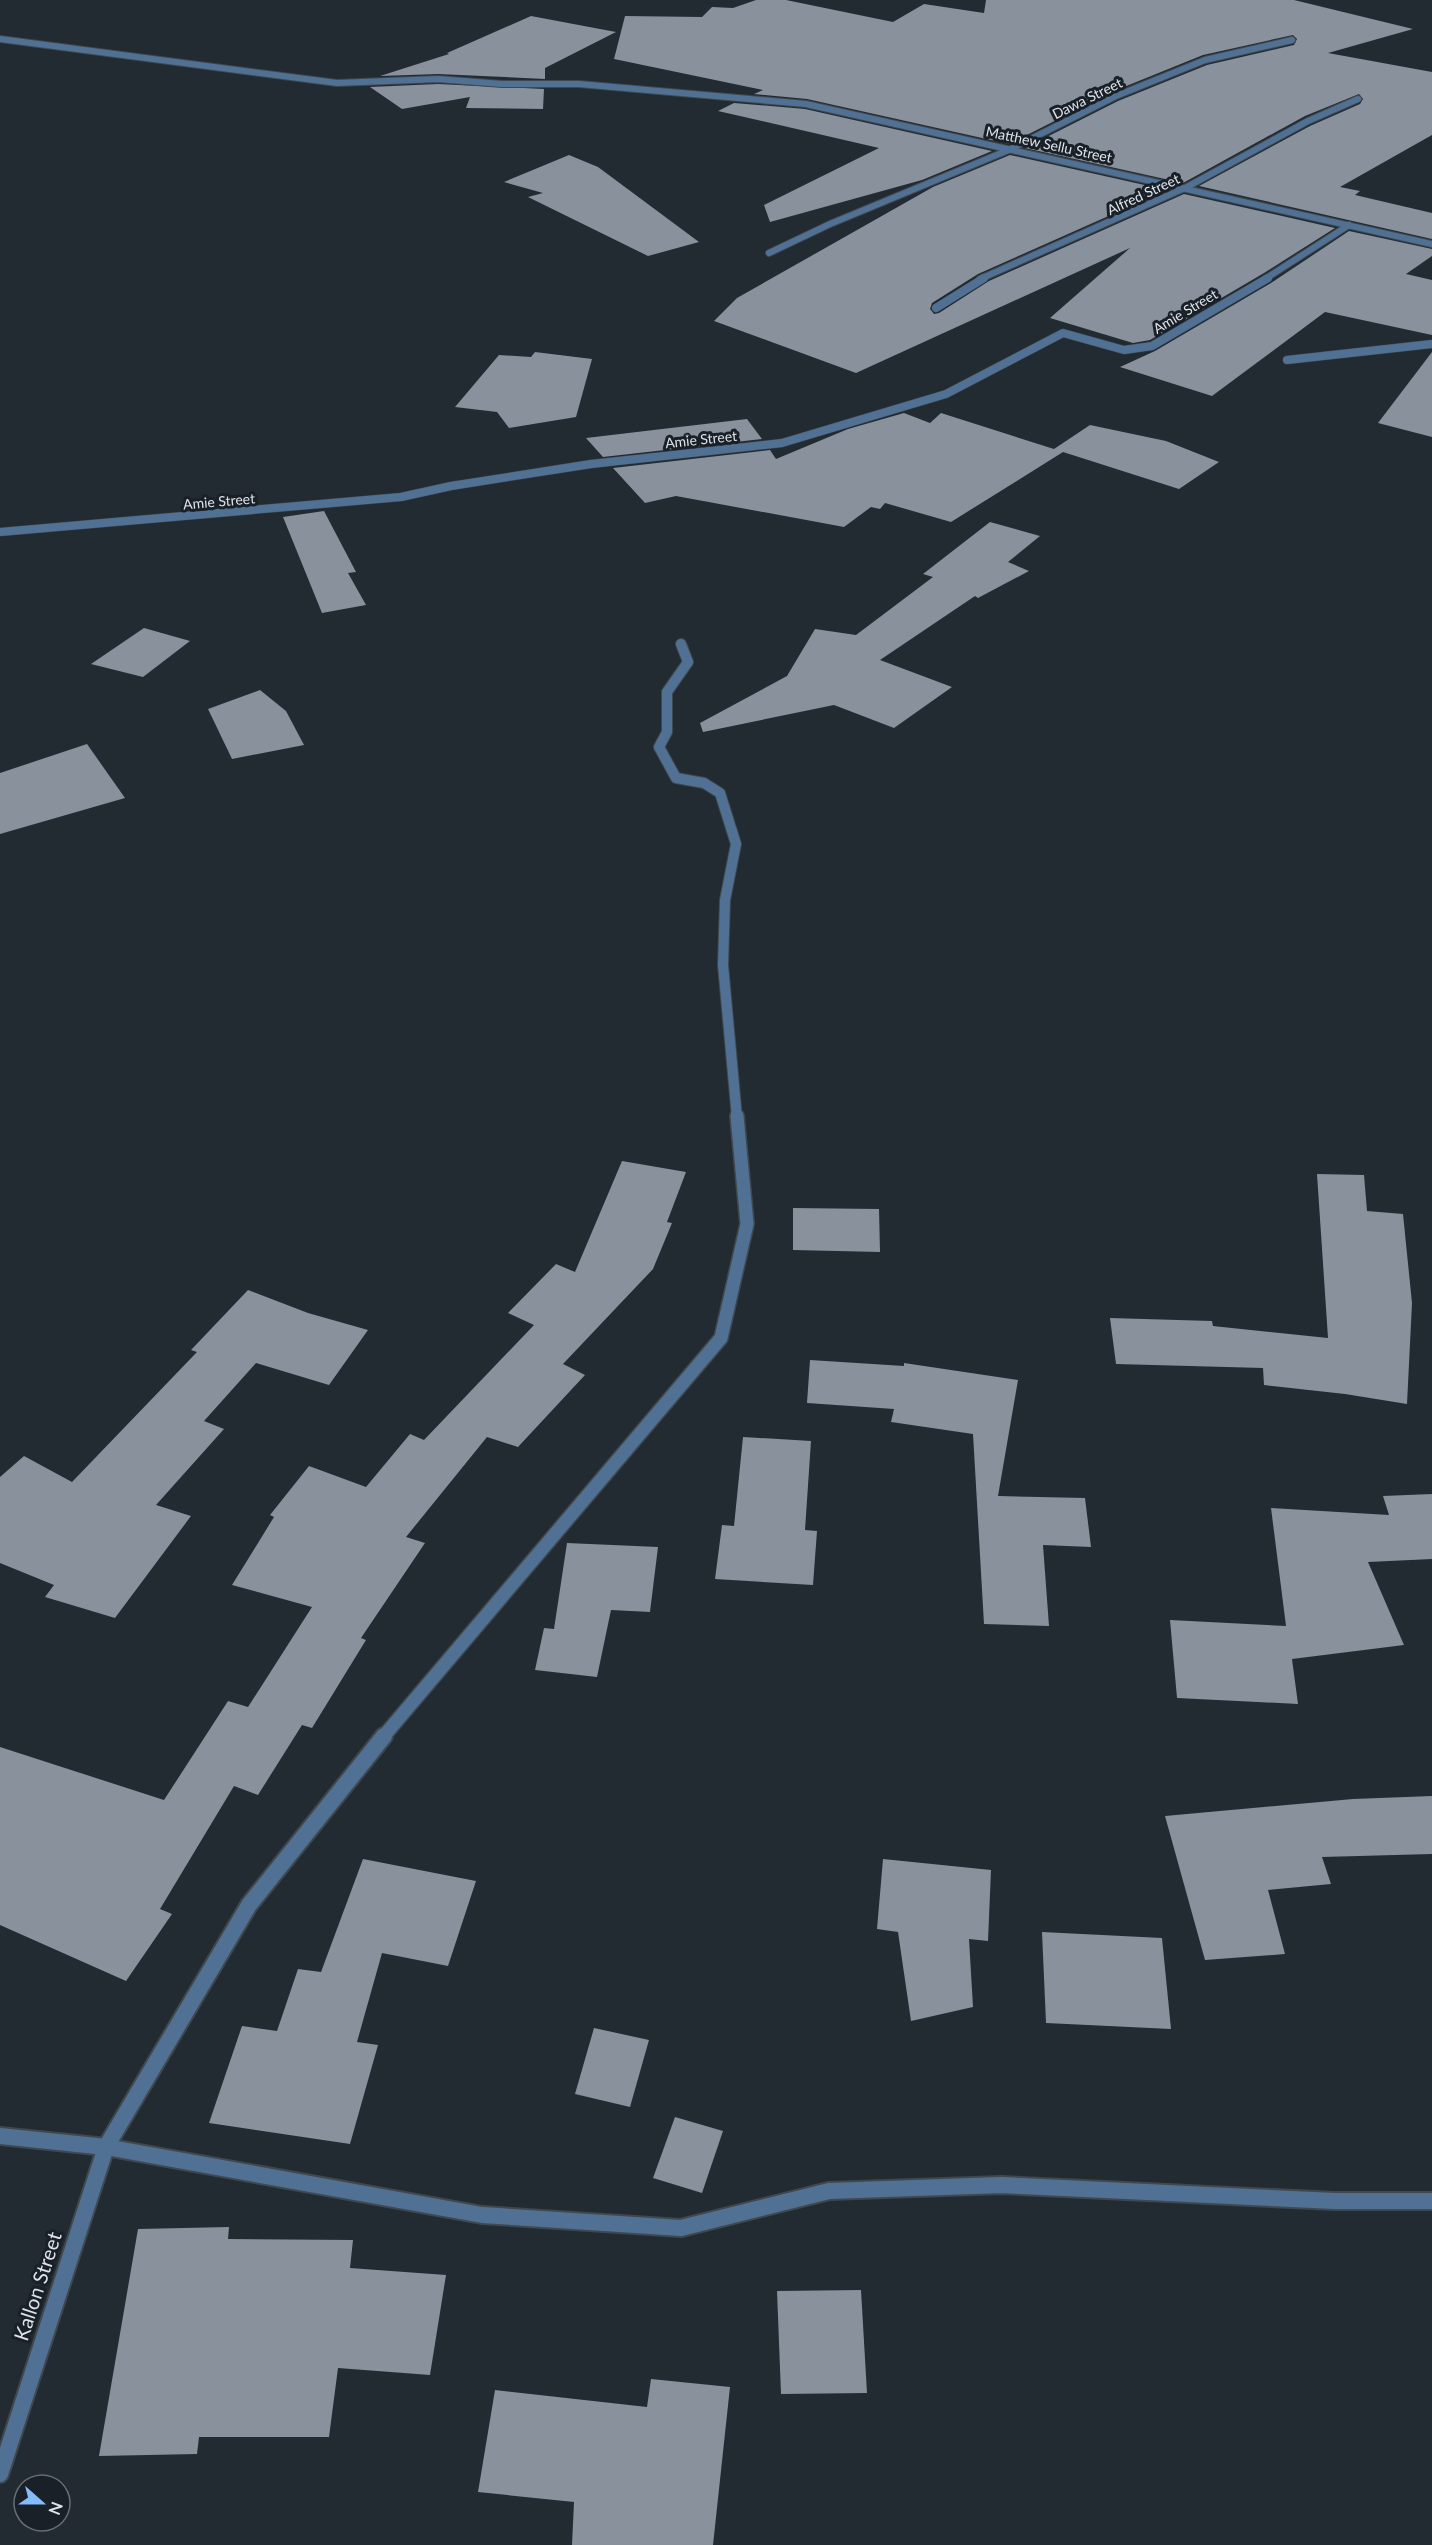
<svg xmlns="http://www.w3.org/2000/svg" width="1432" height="2545" font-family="Lato,sans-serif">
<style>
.building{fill:#88919c}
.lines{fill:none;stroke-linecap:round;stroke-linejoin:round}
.street-far4-casing{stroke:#40484f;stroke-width:8}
.street-far3-casing{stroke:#40484f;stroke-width:9}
.street-far2-casing{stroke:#40484f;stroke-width:12}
.street-far1-casing{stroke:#40484f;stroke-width:16}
.street-casing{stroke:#40484f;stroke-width:20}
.street-far4{stroke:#517194;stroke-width:6}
.street-far3{stroke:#517194;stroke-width:8}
.street-far2{stroke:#517194;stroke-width:10}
.street-far1{stroke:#517194;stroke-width:13}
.street{stroke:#517194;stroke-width:16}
.labels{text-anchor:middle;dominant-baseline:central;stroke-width:6;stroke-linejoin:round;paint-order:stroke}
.far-street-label{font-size:14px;fill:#dee3e9;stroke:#192028}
.near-street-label{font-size:20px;fill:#dee3e9;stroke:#192028}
</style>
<rect width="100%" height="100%" fill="#222a32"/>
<g class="building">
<path d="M756,0H786L893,22L924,4L984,13L986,0H1294L1413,29L1328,53L1432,72V135L1340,187L1360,191L1355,195L1432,213V239L1199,186L1310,126L1360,104L1363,99L1359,94L1305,116L1183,183L1025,148L1118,101L1207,65L1294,45L1297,39L1293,35L1203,55L1114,91L1009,144L807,99L754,94L763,90L614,59L625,16L702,17L712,7L733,8Z"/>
<path d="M531,16L616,32L545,68V79L438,74L380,76L449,54L447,53Z"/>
<path d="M438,84L544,89L543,109L466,108L470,97L402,109L370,87Z"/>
<path d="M734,103L805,109L992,151L922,180L770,222L764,205L879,148L718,111Z"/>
<path d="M569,155L598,167L699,242L648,256L528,197L543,193L504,182Z"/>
<path d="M1010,155L1167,190L978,274L932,303L930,309L934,314L939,313L989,281L1184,194L1335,228L1264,273L1150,340L1133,343L1050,318L1130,248L856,373L714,321L737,298L933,187Z"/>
<path d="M1349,231L1432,249V256L1406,274L1432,280V335L1325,312L1212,396L1120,367L1155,351L1271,283Z"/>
<path d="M535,352L592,359L576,417L509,428L497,412L455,407L499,355L531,357Z"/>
<path d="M1432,352V437L1378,423Z"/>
<path d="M904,413L930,423L941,413L1054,449L1090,425L1166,441L1219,462L1179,489L1063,452L951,522L885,503L880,509L871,507L844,527L676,496L645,503L613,468L770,450L776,459L848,429Z"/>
<path d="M747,419L762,439L603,457L586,438Z"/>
<path d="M324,511L356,572L348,573L366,605L322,613L283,517Z"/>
<path d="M990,522L1040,536L1008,562L1029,571L978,598L975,596L880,660L952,687L894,728L834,705L703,732L700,723L787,676L815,629L856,635L933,577L923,574Z"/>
<path d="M144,628L190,641L143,677L91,664Z"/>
<path d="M260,690L286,711L304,745L232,759L208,709Z"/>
<path d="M87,744L125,798L0,834V773Z"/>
<path d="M622,1161L686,1172L667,1222L672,1223L653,1269L563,1364L585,1375L518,1447L487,1437L406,1537L425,1543L361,1638L366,1640L312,1728L302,1725L258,1795L234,1786L160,1909L172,1914L126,1981L0,1925V1747L164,1800L228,1701L248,1707L312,1607L232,1585L274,1517L270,1515L309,1466L366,1487L410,1434L424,1440L534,1325L508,1313L556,1264L575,1272Z"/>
<path d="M1317,1174L1364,1175L1367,1211L1403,1214L1412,1303L1407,1404L1345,1394L1264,1385L1263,1368L1116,1364L1110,1318L1212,1321L1213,1326L1328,1338Z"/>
<path d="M793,1208L879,1209L880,1252L793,1250Z"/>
<path d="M248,1290L308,1313L368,1330L329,1385L256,1363L204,1421L224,1429L156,1505L191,1516L115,1618L45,1597L54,1585L0,1563V1477L24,1456L72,1482L197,1352L191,1350Z"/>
<path d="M810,1360L904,1366V1363L1018,1380L998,1496L1085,1498L1091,1547L1043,1545L1049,1626L984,1624L973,1434L891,1422L894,1409L807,1403Z"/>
<path d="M743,1437L811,1441L805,1530L817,1531L813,1585L715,1579L722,1525L734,1526Z"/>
<path d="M1432,1494V1559L1368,1562L1404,1645L1292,1659L1298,1704L1177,1698L1170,1620L1286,1626L1271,1508L1389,1515L1383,1496Z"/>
<path d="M567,1543L658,1547L650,1612L611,1610L597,1677L535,1670L544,1628L554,1629Z"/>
<path d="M1432,1796V1854L1322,1857L1331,1884L1268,1890L1285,1954L1205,1960L1165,1816L1353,1799Z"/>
<path d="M363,1859L476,1881L448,1966L382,1953L357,2042L378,2045L350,2144L209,2123L242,2026L277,2031L298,1969L321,1972Z"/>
<path d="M883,1859L991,1870L988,1941L969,1939L973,2007L911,2021L898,1932L877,1929Z"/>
<path d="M1042,1932L1162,1938L1171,2029L1046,2023Z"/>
<path d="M594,2028L649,2040L630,2107L575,2094Z"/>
<path d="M675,2117L723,2131L702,2193L653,2178Z"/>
<path d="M229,2227L228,2239L353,2240L350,2268L446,2275L430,2375L338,2368L329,2437H199L197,2454L99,2456L138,2229Z"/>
<path d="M861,2290L867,2393L781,2394L777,2291Z"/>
<path d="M651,2379L730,2387L713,2545H572L574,2502L478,2492L495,2390L647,2407Z"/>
</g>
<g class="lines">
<defs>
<g id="street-far4">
<path d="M0,39L337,83L438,79L502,84H579L806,104L1432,244"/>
<path d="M769,253L830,224L1011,149L1116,96L1205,60L1292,40"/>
<path d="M980,279L1187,187L1308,121L1358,99"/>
<path d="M1265,279L1349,225"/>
</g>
<g id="street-far3">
<path d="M936,308L984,278"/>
<path d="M1287,360L1432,344"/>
<path d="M0,532L401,497L451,486L591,464L782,443L946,394L1063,333L1124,350L1152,346L1268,278"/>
</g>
<path id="street-far2" d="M681,644L688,662L667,692V732L659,747L676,778L704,783L720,793L736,844L725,900L723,965L737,1118"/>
<path id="street-far1" d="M383,1737L721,1338L747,1224L737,1116"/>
<g id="street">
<path d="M0,2136L106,2147L482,2215L681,2228L829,2191L1001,2185L1335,2201H1432"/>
<path d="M0,2474L106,2147L249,1905L384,1736"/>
</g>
</defs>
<use href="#street-far4" class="street-far4-casing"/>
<use href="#street-far3" class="street-far3-casing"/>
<use href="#street-far2" class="street-far2-casing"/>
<use href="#street-far1" class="street-far1-casing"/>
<use href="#street" class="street-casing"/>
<use href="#street-far4" class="street-far4"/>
<use href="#street-far3" class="street-far3"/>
<use href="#street-far2" class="street-far2"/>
<use href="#street-far1" class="street-far1"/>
<use href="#street" class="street"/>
</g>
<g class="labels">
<g class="far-street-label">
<text transform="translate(1087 98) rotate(-26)">Dawa Street</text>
<text transform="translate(1049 144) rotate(12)">Matthew Sellu Street</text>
<text transform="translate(1143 194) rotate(-25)">Alfred Street</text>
<text transform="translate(1185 311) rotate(-31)">Amie Street</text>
<text transform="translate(701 439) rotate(-6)">Amie Street</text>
<text transform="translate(219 501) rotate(-5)">Amie Street</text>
</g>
<g class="near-street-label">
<text transform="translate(37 2286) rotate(-72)">Kallon Street</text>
</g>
</g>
<g transform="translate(42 2503) rotate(111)"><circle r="28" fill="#192028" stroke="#686e75" stroke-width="1.5"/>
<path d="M0-4.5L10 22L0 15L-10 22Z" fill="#82bcfa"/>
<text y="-9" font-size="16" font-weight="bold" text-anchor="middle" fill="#dee3e9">N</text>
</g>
</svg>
